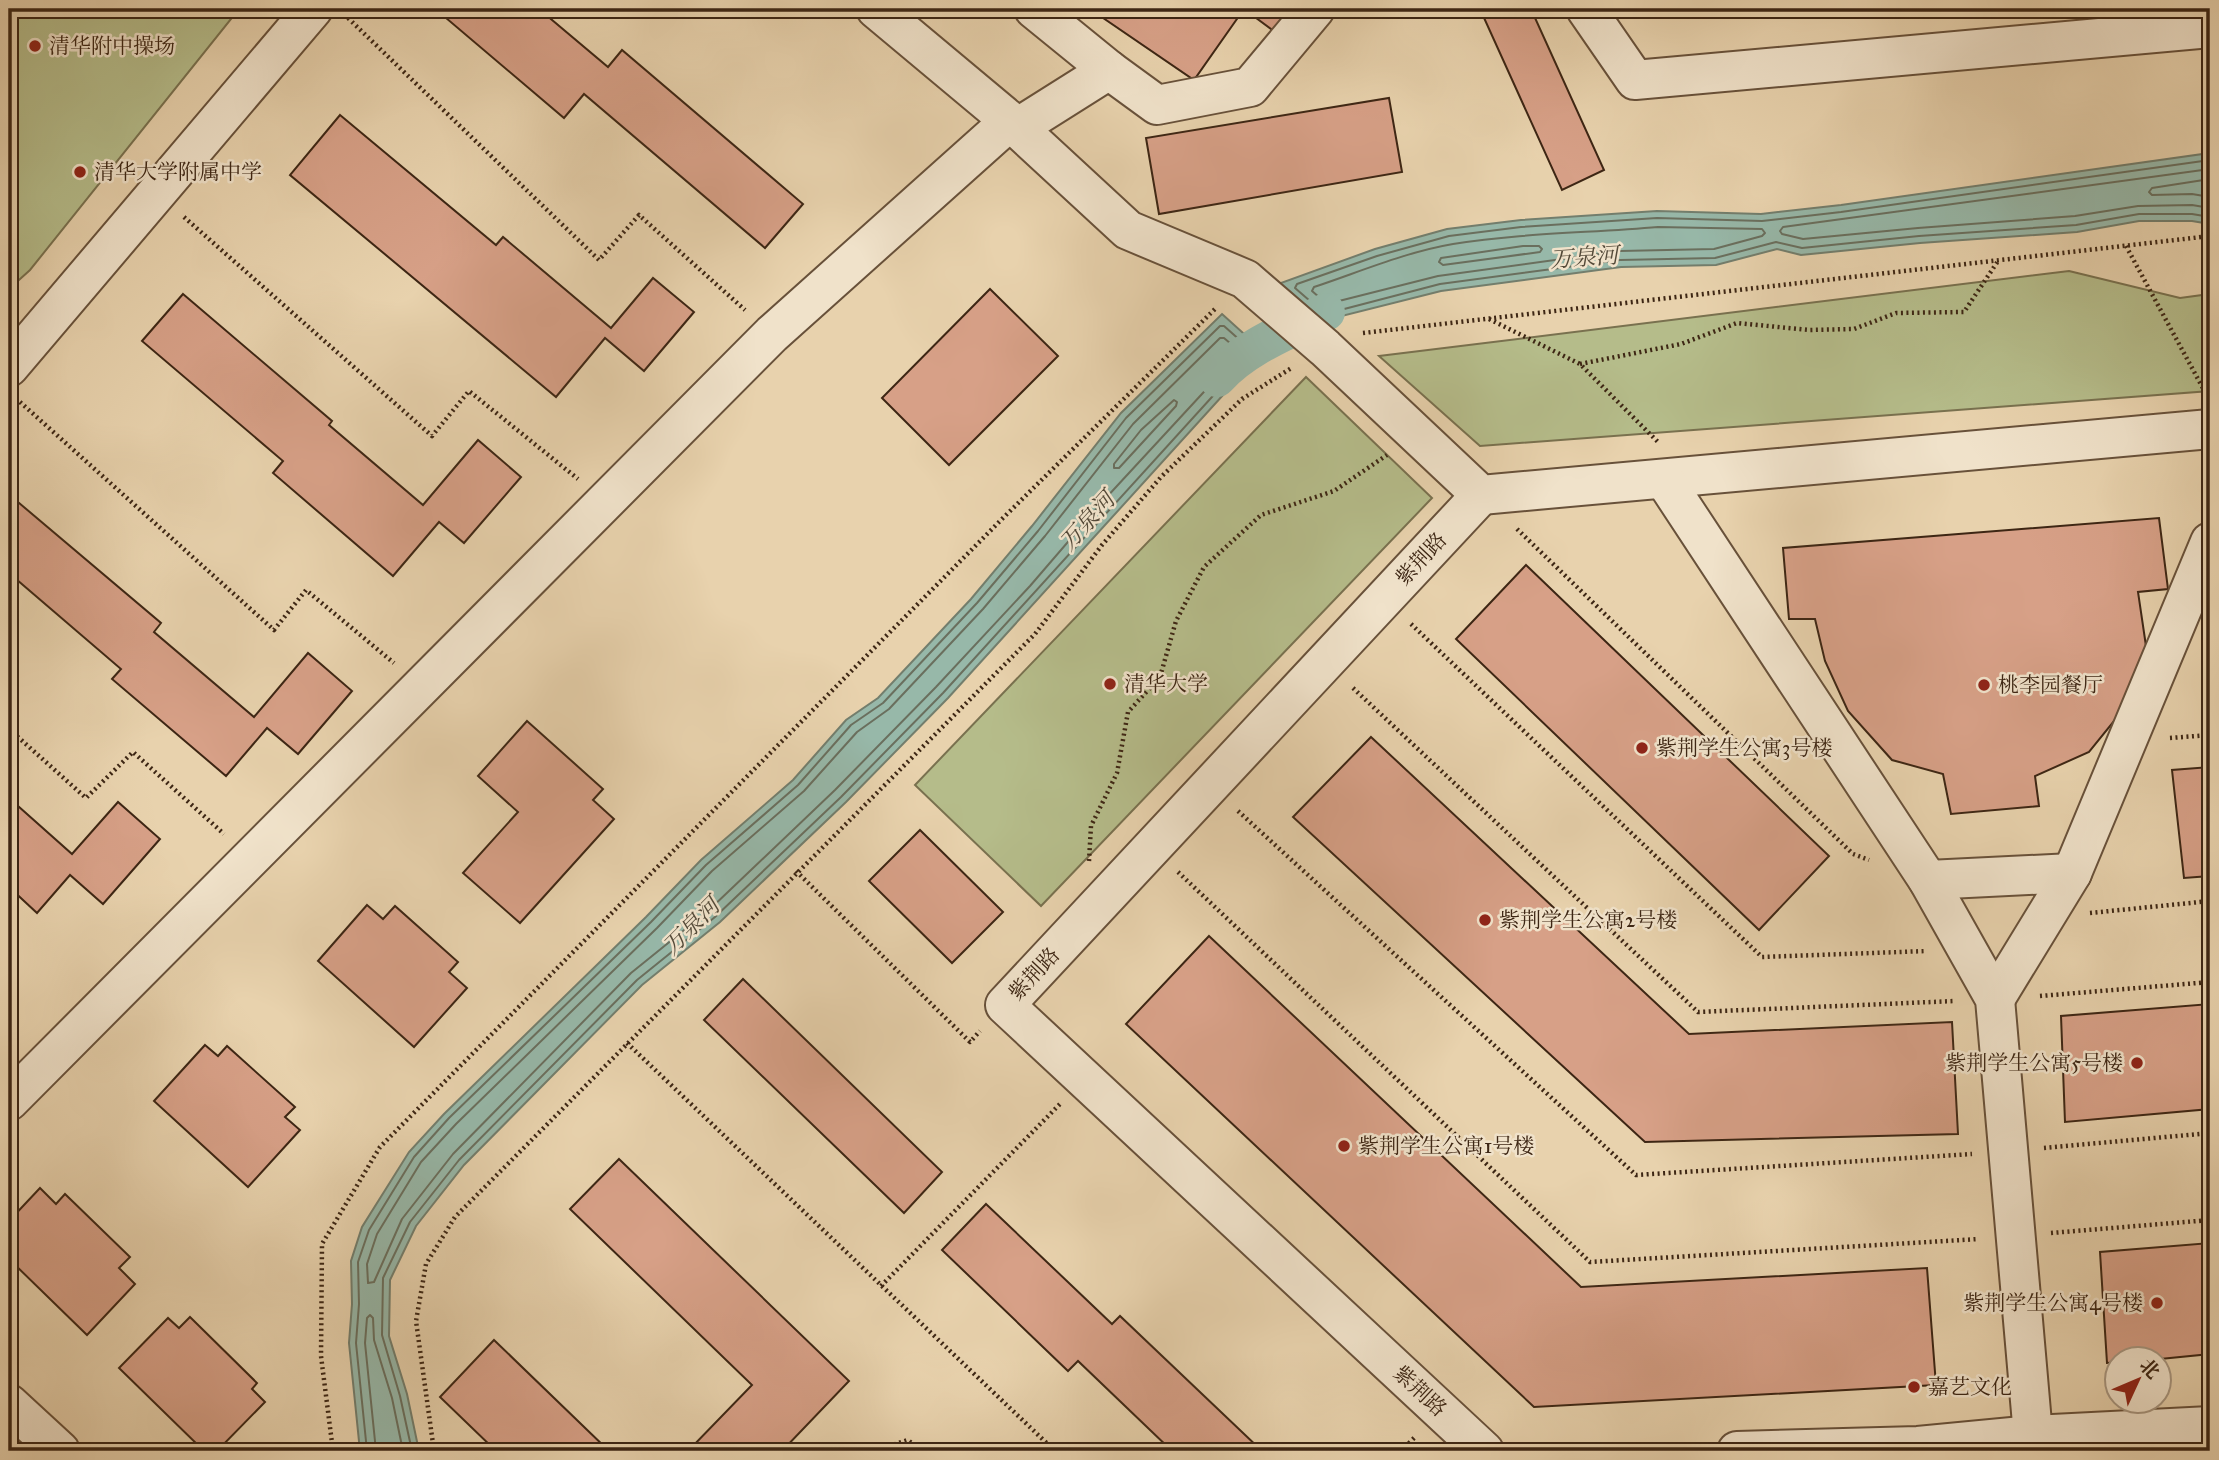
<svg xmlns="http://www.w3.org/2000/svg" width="2219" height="1460" font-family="'IM FELL Great Primer','Noto Serif SC',serif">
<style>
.green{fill:#b5bc8a;stroke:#79714f;stroke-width:2}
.water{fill:#97b8a9;stroke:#737e6d;stroke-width:2}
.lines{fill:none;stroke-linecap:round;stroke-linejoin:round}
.shore{stroke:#6a6f5e;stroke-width:2}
.canal{stroke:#97b8a9;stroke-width:38}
.building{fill:#d7a087;stroke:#3d2614;stroke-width:2}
.minor-casing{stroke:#68513a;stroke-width:42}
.path{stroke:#3d2614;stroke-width:4.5;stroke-dasharray:2 3.5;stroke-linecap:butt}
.minor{stroke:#f0e2ca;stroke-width:38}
.poi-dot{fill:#8f2418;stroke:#f0e2ca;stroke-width:2.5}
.labels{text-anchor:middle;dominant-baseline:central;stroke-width:5;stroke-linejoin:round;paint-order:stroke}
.poi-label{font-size:21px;fill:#3d2614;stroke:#f0e2ca;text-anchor:start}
.street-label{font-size:21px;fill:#3d2614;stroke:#f0e2ca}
.water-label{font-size:23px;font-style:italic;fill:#544a39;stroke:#f0e2ca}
</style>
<rect width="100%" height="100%" fill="#e8d2ad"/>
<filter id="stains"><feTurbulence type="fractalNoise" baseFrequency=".00286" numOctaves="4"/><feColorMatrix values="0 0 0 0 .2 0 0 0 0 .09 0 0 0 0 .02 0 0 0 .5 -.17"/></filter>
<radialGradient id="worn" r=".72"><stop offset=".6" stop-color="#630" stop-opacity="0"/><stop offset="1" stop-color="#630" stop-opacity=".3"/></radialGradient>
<g class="green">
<path d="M9,9H239L30,270L9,289Z"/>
<path d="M2069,271L2180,298L2210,294V391L1480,446L1379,356Z"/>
<path d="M1306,377L1432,498L1041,906L915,785Z"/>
</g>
<g class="water">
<path d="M2210,153V224L2192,221H2139L2077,232L1920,243L1801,255L1777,249L1716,265L1621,267L1441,291L1322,321L1278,284L1375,249L1447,229L1521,220L1657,211L1761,214L1841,205Z"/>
<path d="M1222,314L1263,351L948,698L846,802L720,922L642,985L464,1165L416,1226L390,1280L389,1336L407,1394L419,1451H360L349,1343L352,1304L351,1261L362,1227L409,1152L444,1114L646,917L701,860L793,780L846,720L878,698L971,599L1032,526L1121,413Z"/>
</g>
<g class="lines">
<g class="shore">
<path d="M2210,160L1841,212L1762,221L1657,218L1521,227L1449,236L1377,256L1297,284L1295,288L1325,314L1440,284L1620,260L1715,258L1776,242L1802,248L1919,236L2076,225L2139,214H2192L2210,217"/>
<path d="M2210,169L1783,227L1780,231L1782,234L1803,239L1918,228L2075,216L2138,206L2192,205L2210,208"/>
<path d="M2210,179L2152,188L2149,192L2152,195L2192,194L2210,197"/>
<path d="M1658,227L1762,229L1765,233L1762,236L1714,249L1620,251L1438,276L1327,304L1312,291L1314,287C1359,272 1406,252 1453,244C1521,233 1590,233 1658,227Z"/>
<path d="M1523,246H1539L1542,249L1540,252L1443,265L1439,262L1441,258Z"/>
<path d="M1220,338H1224L1238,350V355L1104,500L1030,586L936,687L835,790L709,910L631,973L453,1154L402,1219L374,1282L368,1283L367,1264L377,1234L421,1162L456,1124L657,928L712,871L804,791L857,732L889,709L983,609L1045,536L1133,424Z"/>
<path d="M1174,400L1177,402L1176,406L1119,468H1114V464L1141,430Z"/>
<path d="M367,1451L356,1343L359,1304L358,1262L369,1230L414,1157L449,1118L651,922L706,865L798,785L851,725L883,703L977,603L1038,531L1126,418L1220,326H1224L1251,350V354L943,693L841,797L715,917L637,980L459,1160L410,1222L383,1278L382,1335L400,1396L412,1451"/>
<path d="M376,1451L365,1343L367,1318L370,1315L373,1318L374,1340L392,1398L403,1451"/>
</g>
<path class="canal" d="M1217,378C1245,347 1289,330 1326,312"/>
</g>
<g class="building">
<path d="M454,9H539L608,67L622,50L803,204L765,248L584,94L564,118L446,18Z"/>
<path d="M1090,9H1229L1239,16L1194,80Z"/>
<path d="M1244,9H1309L1286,40Z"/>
<path d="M1480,9H1531L1604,170L1562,190Z"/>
<path d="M1389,98L1402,172L1159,214L1146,138Z"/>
<path d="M340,115L496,245L503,237L611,328L653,278L694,312L644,371L605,338L556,397L290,175Z"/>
<path d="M990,289L1058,356L949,465L882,398Z"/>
<path d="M183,294L332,421L329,425L423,505L478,440L521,477L464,543L439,522L393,576L273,473L283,461L142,341Z"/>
<path d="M12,497L161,623L154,632L254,717L308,653L352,691L298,754L267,728L226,776L112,679L121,669L9,573V501Z"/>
<path d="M2159,518L2168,589L2138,592L2146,646L2123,710L2089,752L2035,776L2039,806L1951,814L1943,774L1892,760L1848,711L1825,661L1815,619H1789L1783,548Z"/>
<path d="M1526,565L1829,856L1759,930L1456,639Z"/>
<path d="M527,721L603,789L593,800L614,819L520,923L463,873L518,812L478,776Z"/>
<path d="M1371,737L1689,1034L1952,1022L1958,1134L1645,1142L1293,817Z"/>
<path d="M2210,767V876L2184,878L2172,770Z"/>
<path d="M9,798L72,854L118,802L160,839L103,904L70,875L37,913L9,887Z"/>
<path d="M920,830L1003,912L952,963L869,881Z"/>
<path d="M367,905L383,919L395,906L458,962L449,972L467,988L414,1047L318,961Z"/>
<path d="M1209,936L1581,1287L1927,1268L1936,1385L1534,1407L1126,1024Z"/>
<path d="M743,979L942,1172L904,1213L704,1020Z"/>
<path d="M2210,1004V1109L2065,1122L2061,1016Z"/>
<path d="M205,1045L218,1056L227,1046L295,1107L285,1117L300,1130L248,1187L154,1101Z"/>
<path d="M619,1159L849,1381L782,1451H688L752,1385L570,1209Z"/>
<path d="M40,1188L56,1204L65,1194L130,1257L119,1268L135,1284L87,1335L9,1259V1221Z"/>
<path d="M986,1204L1112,1324L1120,1316L1262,1451H1172L1078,1361L1068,1371L942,1250Z"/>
<path d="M2210,1243V1354L2160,1359L2118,1358V1362L2107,1363L2100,1252Z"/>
<path d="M190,1317L257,1383L252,1389L265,1402L217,1451H204L119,1368L168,1318L179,1328Z"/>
<path d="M494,1340L609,1451H496L440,1397Z"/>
</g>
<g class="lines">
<defs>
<g id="minor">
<path d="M876,9L1010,121L1128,230L1245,279L1325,348L1481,495L2210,429"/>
<path d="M1034,9L1109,70L1157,105L1250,87L1315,9"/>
<path d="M1586,9L1635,80L2210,28"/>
<path d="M1017,128L1109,70"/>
<path d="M9,367L313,9"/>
<path d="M1664,479L1928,880L1995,999L2033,1435"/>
<path d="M1481,495L1005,1005L1484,1451"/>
<path d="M1928,880L2072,873"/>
<path d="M1995,999L2072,873L2210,542"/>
<path d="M9,1101L772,334L1010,121"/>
<path d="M9,1404L60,1451"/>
<path d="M1737,1451L1918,1446L2033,1435L2210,1426"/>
</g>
</defs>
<use href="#minor" class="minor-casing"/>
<g class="path">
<path d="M348,18L599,260L639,215L745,310"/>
<path d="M184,217L432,436L469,391L578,479"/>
<path d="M2126,246L2205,392"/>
<path d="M1489,319L1580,364L1658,442"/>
<path d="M1363,333L2210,236"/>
<path d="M1580,364L1681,344L1737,323L1809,330L1854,329L1896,313L1964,312L1998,261"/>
<path d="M20,402L274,630L306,590L394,663"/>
<path d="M1517,529L1853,854L1869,860"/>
<path d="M1411,624L1762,957L1927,951"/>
<path d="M1353,688L1698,1012L1955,1001"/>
<path d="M9,729L86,798L133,752L224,834"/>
<path d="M2170,738L2210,735"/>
<path d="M1238,811L1636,1175L1972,1154"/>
<path d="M1089,861L1091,826L1117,773L1128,712L1160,677L1176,621L1204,567L1261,515L1334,491L1387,455"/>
<path d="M796,871L970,1042L980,1031"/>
<path d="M1178,872L1590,1262L1979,1239"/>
<path d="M2090,913L2210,901"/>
<path d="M2040,996L2210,982"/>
<path d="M627,1043L1055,1451"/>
<path d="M2044,1148L2210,1133"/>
<path d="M2051,1233L2210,1220"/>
<path d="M881,1286L1060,1104"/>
<path d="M333,1451L321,1356L322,1244L380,1147L1003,518L1217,307"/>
<path d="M434,1451L416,1321L426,1264L455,1217L1035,634L1102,545L1161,477L1242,399L1293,367"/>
<path d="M873,1451L908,1440L921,1451"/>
<path d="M1401,1451L1415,1437"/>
</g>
<use href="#minor" class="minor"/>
</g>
<g class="poi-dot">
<circle cx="35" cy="46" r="7"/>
<circle cx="80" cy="172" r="7"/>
<circle cx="1110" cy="684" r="7"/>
<circle cx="1984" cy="685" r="7"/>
<circle cx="1642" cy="748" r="7"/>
<circle cx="1485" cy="920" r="7"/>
<circle cx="2137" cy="1063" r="7"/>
<circle cx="1344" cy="1146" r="7"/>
<circle cx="2157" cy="1303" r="7"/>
<circle cx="1914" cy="1387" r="7"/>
</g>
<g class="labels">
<g class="poi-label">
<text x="49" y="46">清华附中操场</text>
<text x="94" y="172">清华大学附属中学</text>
<text x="1124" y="684">清华大学</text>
<text x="1998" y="685">桃李园餐厅</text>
<text x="1656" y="748">紫荆学生公寓3号楼</text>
<text x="1499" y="920">紫荆学生公寓2号楼</text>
<text x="2123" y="1063" text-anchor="end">紫荆学生公寓5号楼</text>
<text x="1358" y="1146">紫荆学生公寓1号楼</text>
<text x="2143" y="1303" text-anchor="end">紫荆学生公寓4号楼</text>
<text x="1928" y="1387">嘉艺文化</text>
</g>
<g class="street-label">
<text transform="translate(1421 559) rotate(-47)">紫荆路</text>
<text transform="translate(1034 974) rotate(-47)">紫荆路</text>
<text transform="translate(1420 1391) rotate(43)">紫荆路</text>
</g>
<g class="water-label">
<text transform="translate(1584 257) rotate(-4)">万泉河</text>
<text transform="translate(1087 521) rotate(-48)">万泉河</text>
<text transform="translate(691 926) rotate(-45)">万泉河</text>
</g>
</g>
<rect width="2219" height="1460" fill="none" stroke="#e8d2ad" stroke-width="35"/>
<rect x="10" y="10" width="2198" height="1439" fill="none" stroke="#3d2614" stroke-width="3.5"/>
<rect x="18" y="18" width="2184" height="1425" fill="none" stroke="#3d2614" stroke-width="2"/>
<g transform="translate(2138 1380) rotate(46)"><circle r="33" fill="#f0e2ca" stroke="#a89781" stroke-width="2"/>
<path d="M0-5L12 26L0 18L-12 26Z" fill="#8f2418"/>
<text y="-10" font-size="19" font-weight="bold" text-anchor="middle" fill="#3d2614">北</text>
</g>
<rect width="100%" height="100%" filter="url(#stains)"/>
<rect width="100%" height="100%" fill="url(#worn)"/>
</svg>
